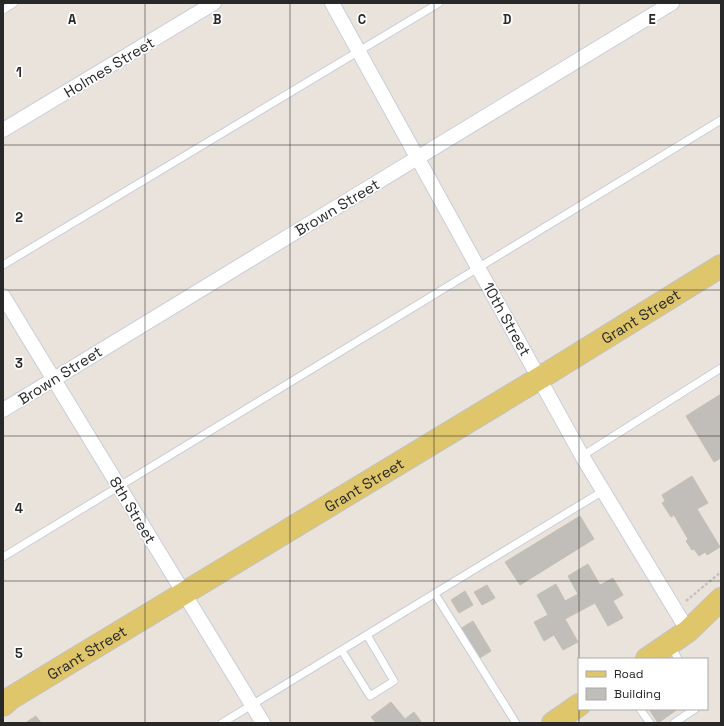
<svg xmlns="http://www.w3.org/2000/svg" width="724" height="726" font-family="'Space Grotesk',sans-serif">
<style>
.building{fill:#c1bdb8;stroke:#c4bfb6}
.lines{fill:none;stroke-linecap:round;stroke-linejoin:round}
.service-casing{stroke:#cacdd8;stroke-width:9}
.minor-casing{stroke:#cacdd8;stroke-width:16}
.primary-casing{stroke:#c3c3c3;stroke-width:24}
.path{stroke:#c3c3c3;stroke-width:2.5;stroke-dasharray:3 2;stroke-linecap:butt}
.service{stroke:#fff;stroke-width:7}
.minor{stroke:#fff;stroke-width:14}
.primary{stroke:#dfc66b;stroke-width:22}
.grid{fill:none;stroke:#282828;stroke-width:1;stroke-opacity:0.55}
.labels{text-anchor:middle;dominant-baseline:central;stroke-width:3.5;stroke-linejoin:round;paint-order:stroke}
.street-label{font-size:15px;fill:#282828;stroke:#fff}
.grid-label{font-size:13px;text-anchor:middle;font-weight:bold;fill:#282828;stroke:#fff;stroke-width:3.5;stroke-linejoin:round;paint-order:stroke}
</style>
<rect width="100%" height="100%" fill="#e9e3dc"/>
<g class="building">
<path d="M721,394V458L714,462L686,416Z"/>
<path d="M692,476L708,503L697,509L720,547L707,555L705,552L699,556L694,549L692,550L686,541L688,539L674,515L671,517L662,503L665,501L662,495Z"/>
<path d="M580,516L594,539L520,585L505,562Z"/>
<path d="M588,564L600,585L613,578L623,595L613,601L623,618L608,626L595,603L565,619L578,642L563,650L554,635L544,641L534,622L548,615L537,595L556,584L565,601L578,594L568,576Z"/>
<path d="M487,585L495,598L482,605L474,592Z"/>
<path d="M465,591L473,605L459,613L451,600Z"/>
<path d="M473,621L491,651L478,659L460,629Z"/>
<path d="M391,702L405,719L414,712L422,723H376L371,717Z"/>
<path d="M649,709H678L658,723Z"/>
<path d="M36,716L41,723H25Z"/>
</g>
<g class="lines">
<defs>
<g id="service">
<path d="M3,10L14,3"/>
<path d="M3,265L439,3"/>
<path d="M582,456L721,368"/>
<path d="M3,557L721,120"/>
<path d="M435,594L516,723"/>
<path d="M671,645L678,659"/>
<path d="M342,651L370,696L394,681L367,635"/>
<path d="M640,709L650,723"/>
<path d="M222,723L603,491"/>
<path d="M674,723L695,709"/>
</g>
<g id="minor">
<path d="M332,3L582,456L688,631L694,627"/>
<path d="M3,130L214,3"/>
<path d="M3,296L263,723"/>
<path d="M3,410L672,3"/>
</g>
<g id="primary">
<path d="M647,659L688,631L721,599"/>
<path id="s1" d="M3,705L11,698L62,667L540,378L721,266"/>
<path d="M553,723L579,705"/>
</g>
</defs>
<use href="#service" class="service-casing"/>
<use href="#minor" class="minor-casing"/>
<use href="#primary" class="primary-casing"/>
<path class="path" d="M686,601L721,572"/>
<use href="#service" class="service"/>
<use href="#minor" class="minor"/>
<use href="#primary" class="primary"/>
</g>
<path class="grid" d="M145,3V723M290,3V723M434,3V723M579,3V659M3,145H721M3,290H721M3,436H721M3,581H721M579,709V723"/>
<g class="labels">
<g class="street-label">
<text transform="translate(109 67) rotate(-31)">Holmes Street</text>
<text transform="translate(337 207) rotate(-31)">Brown Street</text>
<text stroke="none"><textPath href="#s1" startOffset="747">Grant Street</textPath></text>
<text transform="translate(507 319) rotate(61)">10th Street</text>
<text transform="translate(60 375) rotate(-32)">Brown Street</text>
<text stroke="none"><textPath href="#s1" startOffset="423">Grant Street</textPath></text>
<text transform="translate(133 510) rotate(59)">8th Street</text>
<text stroke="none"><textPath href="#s1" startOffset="99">Grant Street</textPath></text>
</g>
</g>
<g class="grid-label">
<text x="72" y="24">A</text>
<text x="217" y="24">B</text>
<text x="362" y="24">C</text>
<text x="507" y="24">D</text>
<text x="652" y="24">E</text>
<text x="19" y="77">1</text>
<text x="19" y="222">2</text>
<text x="19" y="368">3</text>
<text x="19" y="513">4</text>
<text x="19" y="658">5</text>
</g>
<rect width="724" height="726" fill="none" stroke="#282828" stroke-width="8"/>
<rect x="578" y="658" width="130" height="52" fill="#ffffff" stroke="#a9a9a9"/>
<rect x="586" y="671" width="20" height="6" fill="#dfc66b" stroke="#a9a9a9"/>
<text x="614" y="678" font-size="12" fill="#282828">Road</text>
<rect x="586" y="688" width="20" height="12" fill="#c1bdb8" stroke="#a9a9a9"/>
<text x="614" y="698" font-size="12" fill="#282828">Building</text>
</svg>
